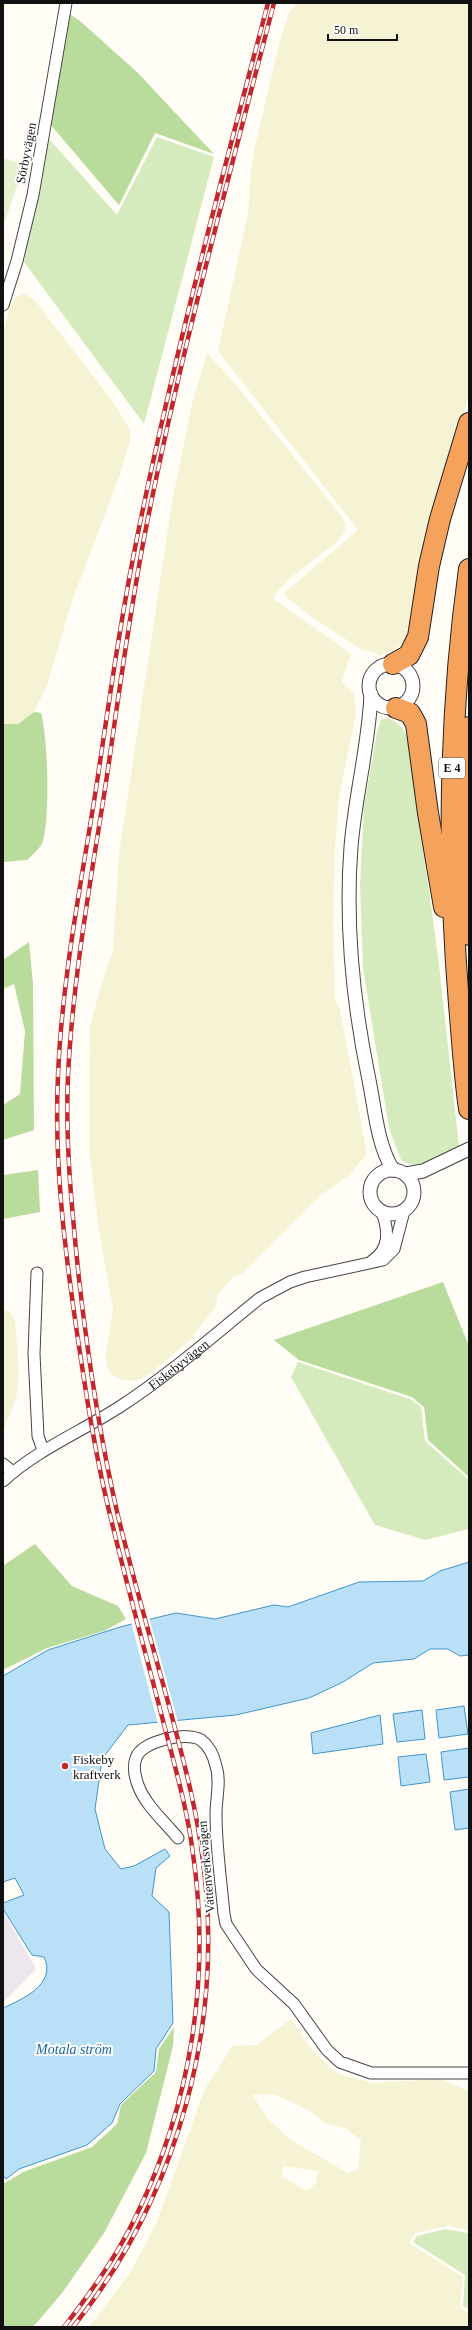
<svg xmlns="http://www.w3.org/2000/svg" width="472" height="2330" font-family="'Times New Roman',serif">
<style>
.industrial{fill:#eee6ef}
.farmland{fill:#f6f3d4;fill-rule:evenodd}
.green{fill:#d5ebbd}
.forest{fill:#b9dc9c}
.pitch{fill:#e6f2cf}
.water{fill:#b9e0f7;stroke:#3f96cf}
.pier{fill:#fffdf5}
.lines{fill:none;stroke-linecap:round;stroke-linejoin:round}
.minor-casing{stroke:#444;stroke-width:13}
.tertiary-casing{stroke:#444;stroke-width:15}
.motorway-casing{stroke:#222;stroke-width:22}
.minor{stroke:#fff;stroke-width:11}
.tertiary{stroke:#fff;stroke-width:13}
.motorway{stroke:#f5a25d;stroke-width:20}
.rail-casing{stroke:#c4262e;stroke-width:4.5}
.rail{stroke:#fff;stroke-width:3;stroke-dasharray:9;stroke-linecap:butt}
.poi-dot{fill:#c4262e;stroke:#fff;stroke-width:1.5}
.labels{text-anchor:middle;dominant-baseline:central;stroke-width:4;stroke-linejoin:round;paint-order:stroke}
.shield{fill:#fff;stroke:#585858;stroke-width:1}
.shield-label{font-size:12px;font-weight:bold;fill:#111}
.street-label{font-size:13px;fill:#111;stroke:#fff}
.poi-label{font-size:13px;fill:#111;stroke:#fff;text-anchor:start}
.water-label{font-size:14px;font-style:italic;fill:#1768a6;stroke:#fff}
</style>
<rect width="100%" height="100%" fill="#fffdf5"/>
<path class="industrial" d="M3,1911L36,1969L3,2003Z"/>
<g class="farmland">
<path d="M297,3H469V396L456,440L442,477L428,532L408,636L395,649L379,656L374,652L362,650L309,615L283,594L358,530L218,351L248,213L251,169L254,151L280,40L289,13Z"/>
<path d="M24,294L35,300L49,319L115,405L130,430V441L119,477L72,601L47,685L34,712L27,719L18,724L8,726L3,724V333L10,306L16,297Z"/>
<path d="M207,353L236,385L343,518L346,525L344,533L338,541L288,580L274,596V599L351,654L342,681L354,695L356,713L339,797L335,846L333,923L335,1001L340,1009L367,1154L349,1175L321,1195L244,1272L232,1278L218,1294L215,1308L189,1341L150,1374L137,1381L123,1380L112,1375L106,1365V1352L113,1308L99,1232L89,1148L90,1027L99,992L113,950L119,854L172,502L192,404Z"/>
<path d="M3,1309L11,1313L15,1321L19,1372L16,1399L3,1432Z"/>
<path d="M291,2019L312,2050L336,2073L372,2083L439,2079L469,2091V2230L449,2226L415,2233L409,2243L463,2277L460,2307L469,2313V2327H89L130,2273L157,2222L204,2091L232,2046L257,2045ZM274,2094L308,2110L326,2124L345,2128L361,2140L358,2169L348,2173L291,2140L269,2120L252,2095ZM283,2166L318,2171L316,2183L306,2191L282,2176Z"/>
</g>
<g class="green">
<path d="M157,137L214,157L144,424L24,262L48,138L117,215Z"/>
<path d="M388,718C403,725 407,733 410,749L439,965L459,1146C442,1155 418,1173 401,1160L389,1128L363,968L360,885L364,806L377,732L381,720Z"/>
<path d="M298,1362L410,1399L421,1407L425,1441L469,1480V1529L425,1540L375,1525L291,1377Z"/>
<path d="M445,2229L469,2233V2309L463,2306L465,2275L413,2242L417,2236Z"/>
</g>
<g class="forest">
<path d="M68,13L80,21L137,72L214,154L155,133L119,205L50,124Z"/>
<path d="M34,712L41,713C48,738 50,816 43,841C41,848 32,855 27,860L3,862V724H18Z"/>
<path d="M29,942L33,984L34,1130L3,1140V1105L20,1094L25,1031L14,984L3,989V960Z"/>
<path d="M38,1170L40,1212L3,1219V1175Z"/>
<path d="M443,1282L469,1346V1477L428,1440L424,1407L412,1397L299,1360L274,1340Z"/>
<path d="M35,1544L72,1586L118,1606L126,1619L104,1631L47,1648L3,1670L4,1565Z"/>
<path d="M174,2027L173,2046L146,2153L104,2233L62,2293L33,2327H3V2184L23,2172L92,2147L117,2124L121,2105L156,2072L159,2049Z"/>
</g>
<path class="pitch" d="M3,158L24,165L3,227Z"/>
<g class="water">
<path d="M469,1562V1655L460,1656L448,1649H430L414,1659L373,1663L343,1682L309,1698L236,1715L128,1725L102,1759L95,1809L105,1849L121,1869L134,1866L165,1849L170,1856L156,1868L152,1896L169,1912L173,2023L156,2049L154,2071L120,2104L112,2123L87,2145L19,2169L6,2179L3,2175V2008C23,1999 57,1984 44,1957L32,1955L3,1909V1903L24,1895L15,1878L3,1882V1676L48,1650L120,1627L159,1617L176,1613L215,1619L274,1605L288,1607L359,1582L423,1581L440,1571Z"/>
<path d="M464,1706L468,1734L439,1738L436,1710Z"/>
<path d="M422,1710L425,1739L397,1742L393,1714Z"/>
<path d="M380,1715L383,1744L313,1754L311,1733Z"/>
<path d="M469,1748V1777L444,1780L441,1752Z"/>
<path d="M426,1754L430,1782L401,1786L398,1757Z"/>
<path d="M469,1789V1828L455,1830L450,1792Z"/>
</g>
<path class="pier" d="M149,1617L178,1722L158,1724L131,1622Z"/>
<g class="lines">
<defs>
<g id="minor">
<path d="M3,305L17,261L33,195L66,3"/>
<path d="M372,1261C390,1249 389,1231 382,1212"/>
<path d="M37,1273L34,1354L38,1436L43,1450"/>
<path d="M3,1464L13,1472"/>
<path id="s1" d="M3,1481C38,1449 81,1432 121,1406C170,1374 214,1335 260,1298L290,1282L305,1277L383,1260L394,1249L404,1211"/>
<path d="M178,1838C165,1822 145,1805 138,1785C135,1777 133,1766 136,1758C141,1741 187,1731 201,1740C209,1746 214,1757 216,1766C221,1781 216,1798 216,1814C216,1847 221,1881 224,1914L226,1924L256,1969L294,2004L327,2050L340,2062L371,2073H469"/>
</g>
<g id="tertiary">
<circle cx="391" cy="686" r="22"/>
<path d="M371,694C369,745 355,796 351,847C345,925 353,1003 369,1080C375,1109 377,1144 393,1170"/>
<circle cx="392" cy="1192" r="22"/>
<path d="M406,1174L423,1171L469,1149"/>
</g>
<g id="motorway">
<path d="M469,569C449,713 447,858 459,1004C462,1039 464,1074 469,1109"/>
<path d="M393,664L409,655L418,637L429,566L440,519L469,423"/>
<path d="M396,708L410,713L416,724L428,813L444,907"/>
<path d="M469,727L466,800L469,935"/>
</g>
</defs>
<use href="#minor" class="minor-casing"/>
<use href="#tertiary" class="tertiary-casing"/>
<use href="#motorway" class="motorway-casing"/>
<use href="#minor" class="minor"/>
<use href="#tertiary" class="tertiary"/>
<use href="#motorway" class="motorway"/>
<defs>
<g id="rail">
<path d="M64,2327C91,2292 117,2256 136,2216C191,2104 211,1977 193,1854C187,1806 173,1760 161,1713C145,1651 128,1589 113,1527C96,1461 86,1394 76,1326C64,1243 54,1160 58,1075C62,979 81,884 96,789C109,702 121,615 139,528C175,352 222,177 268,3"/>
<path d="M73,2327C179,2195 226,2021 202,1854C196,1806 183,1759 171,1713C153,1647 134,1582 118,1516C100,1438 88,1358 79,1279C72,1211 65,1143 68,1075C73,979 90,884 105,789C118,702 129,614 146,528C181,351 229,177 274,3"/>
</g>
</defs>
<use href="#rail" class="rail-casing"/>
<use href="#rail" class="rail"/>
</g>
<circle class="poi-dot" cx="65" cy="1766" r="4"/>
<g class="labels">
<rect class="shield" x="439" y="758" width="26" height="20" rx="3"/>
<g class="shield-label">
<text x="452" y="768">E 4</text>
</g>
<g class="street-label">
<text transform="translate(26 153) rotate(-79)">Sörbyvägen</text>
<text stroke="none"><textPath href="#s1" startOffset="211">Fiskebyvägen</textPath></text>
<text transform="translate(206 1867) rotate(-95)">Vattenverksvägen</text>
</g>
<g class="poi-label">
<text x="73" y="1759">Fiskeby<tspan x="73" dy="15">kraftverk</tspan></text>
</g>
<g class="water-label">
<text x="74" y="2049">Motala ström</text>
</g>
</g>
<rect width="472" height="2330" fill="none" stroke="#111111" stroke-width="8"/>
<path d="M328 34v6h69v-6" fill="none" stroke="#111111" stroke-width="2"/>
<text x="334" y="34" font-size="12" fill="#111111" stroke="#ffffff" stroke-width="3" paint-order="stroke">50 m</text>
</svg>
